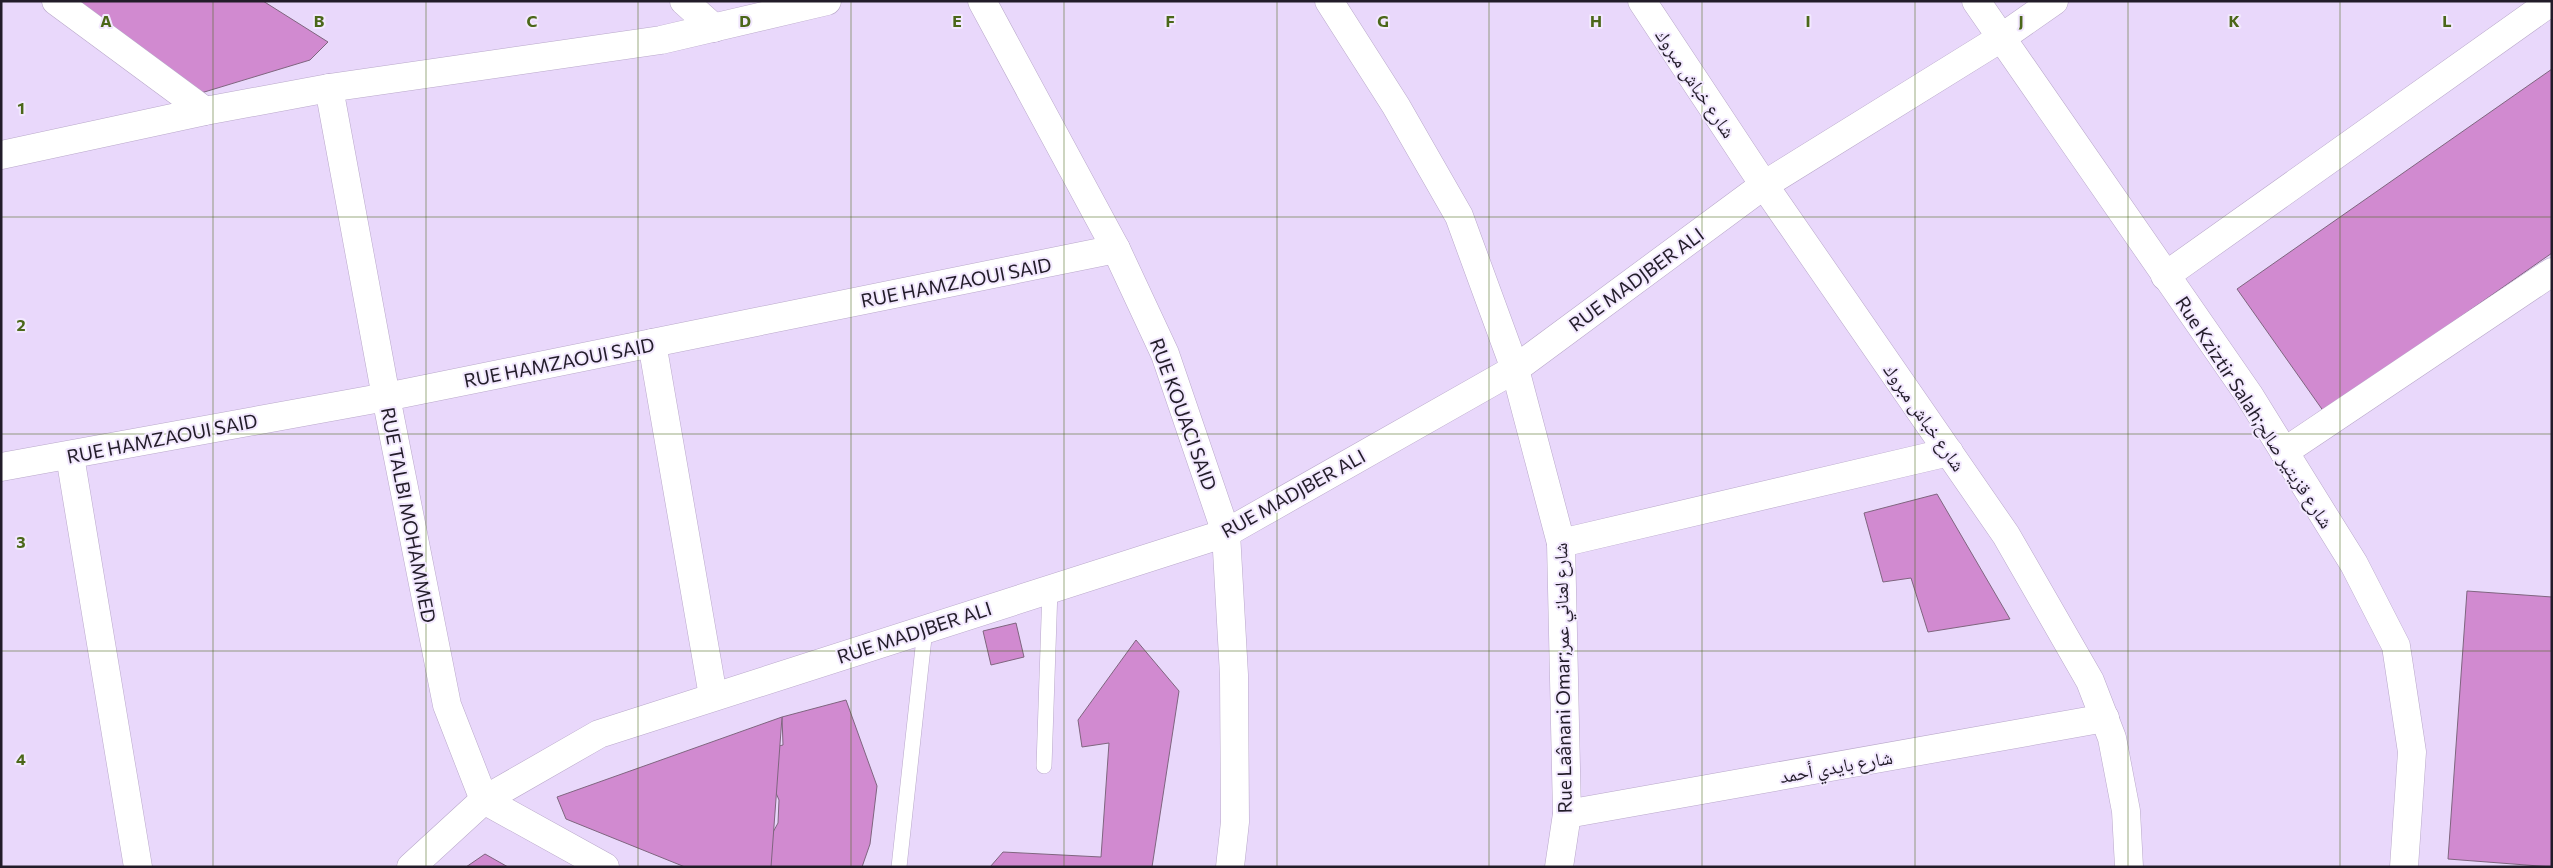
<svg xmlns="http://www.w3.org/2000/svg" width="2553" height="868" font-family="Commissioner,'Noto Naskh Arabic',sans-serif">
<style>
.building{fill:#d18ad0;stroke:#7f657f}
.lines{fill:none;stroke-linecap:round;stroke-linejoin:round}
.service-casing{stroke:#b9a8ca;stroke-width:16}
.minor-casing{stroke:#b9a8ca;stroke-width:29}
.tertiary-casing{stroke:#b9a8ca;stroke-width:29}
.service{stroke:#fff;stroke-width:15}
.minor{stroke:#fff;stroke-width:28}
.tertiary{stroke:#fff;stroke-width:28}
.grid{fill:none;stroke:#4b6719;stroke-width:1;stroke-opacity:0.55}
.labels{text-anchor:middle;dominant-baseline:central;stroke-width:4;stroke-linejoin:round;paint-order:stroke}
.street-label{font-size:19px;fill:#221c29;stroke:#f2e8fe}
.grid-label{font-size:16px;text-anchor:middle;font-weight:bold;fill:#4b6719;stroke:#f2e8fe;stroke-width:4;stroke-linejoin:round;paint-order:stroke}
</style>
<rect width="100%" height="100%" fill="#e9d8fb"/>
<g class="building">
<path d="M74,1H263L328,42L310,60L201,93Z"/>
<path d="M2552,69V253L2324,412L2237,289Z"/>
<path d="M1937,494L2010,619L1928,632L1911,578L1883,582L1864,513Z"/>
<path d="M2467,591L2552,597V867L2448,859Z"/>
<path d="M1016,623L1024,657L991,665L983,631Z"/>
<path d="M1136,640L1179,691L1152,867H990L1003,852L1101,857L1109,743L1082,747L1078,720Z"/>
<path d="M846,700L877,786L870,844L862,867H754L778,823L779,800L758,751L783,745L782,717Z"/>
<path d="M782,717L771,867H685L566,819L557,797Z"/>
<path d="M485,854L508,867H466Z"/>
</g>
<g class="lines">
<defs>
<g id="service">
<path d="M1044,766L1050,589"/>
<path d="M899,867L925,629"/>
</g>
<g id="minor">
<path d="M56,1L205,111"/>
<path d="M684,1L714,28"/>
<path d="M1329,1L1396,106L1459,216L1515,369L1561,543L1567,814L1559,867"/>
<path d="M1642,1L1764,185L2006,535L2090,681L2112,738L2126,811L2129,867"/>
<path d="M1976,1L2249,395L2354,564L2396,646L2412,752L2404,867"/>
<path d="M329,88L386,397L447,705L484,800L605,867"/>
<path d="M1,155L205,111L329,88L661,40L827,1"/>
<path d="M2165,276L2552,1"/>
<path d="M652,343L713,696"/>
<path d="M2284,452L2552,272"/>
<path d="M70,456L138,867"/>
<path d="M1,467L386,397L1116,249"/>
<path d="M1561,543L1949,452"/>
<path d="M1567,814L2105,718"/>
<path d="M411,867L484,800L599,734L1226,533L1515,369L1764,185L2001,38L2054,1"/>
</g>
<path id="tertiary" d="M982,1L1116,249L1165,354L1226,533L1234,675L1235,822L1230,867"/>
</defs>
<use href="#service" class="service-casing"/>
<use href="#minor" class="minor-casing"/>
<use href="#tertiary" class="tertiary-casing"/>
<use href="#service" class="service"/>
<use href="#minor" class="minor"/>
<use href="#tertiary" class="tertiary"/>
</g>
<path class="grid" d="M213,1V867M426,1V867M638,1V867M851,1V867M1064,1V867M1277,1V867M1489,1V867M1702,1V867M1915,1V867M2128,1V867M2340,1V867M1,217H2552M1,434H2552M1,651H2552"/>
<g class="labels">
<g class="street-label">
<text transform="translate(1696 83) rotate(56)">شارع خباش مبروك</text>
<text transform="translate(1636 279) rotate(-36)">RUE MADJBER ALI</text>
<text transform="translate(956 282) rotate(-11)">RUE HAMZAOUI SAID</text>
<text transform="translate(559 362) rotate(-11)">RUE HAMZAOUI SAID</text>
<text transform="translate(2255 412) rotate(57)">Rue Kziztir Salah;شارع قزيتير صالح</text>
<text transform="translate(1184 414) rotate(70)">RUE KOUACI SAID</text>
<text transform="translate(1925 417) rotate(55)">شارع خباش مبروك</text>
<text transform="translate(162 438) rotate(-11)">RUE HAMZAOUI SAID</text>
<text transform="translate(1293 493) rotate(-29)">RUE MADJBER ALI</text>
<text transform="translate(409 515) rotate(79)">RUE TALBI MOHAMMED</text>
<text transform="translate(914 632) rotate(-18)">RUE MADJBER ALI</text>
<text transform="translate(1562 678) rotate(-91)">Rue Laânani Omar;شارع لعناني عمر</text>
<text transform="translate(1836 766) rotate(-10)">شارع بايدي أحمد</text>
</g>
</g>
<g class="grid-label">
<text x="106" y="27">A</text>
<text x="319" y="27">B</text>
<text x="532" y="27">C</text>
<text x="745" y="27">D</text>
<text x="957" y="27">E</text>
<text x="1170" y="27">F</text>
<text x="1383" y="27">G</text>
<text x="1596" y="27">H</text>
<text x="1808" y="27">I</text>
<text x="2021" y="27">J</text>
<text x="2234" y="27">K</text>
<text x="2447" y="27">L</text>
<text x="21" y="114">1</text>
<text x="21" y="331">2</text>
<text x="21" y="548">3</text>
<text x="21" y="765">4</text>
</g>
<rect width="2553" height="868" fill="none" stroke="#221c29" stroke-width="5"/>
</svg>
